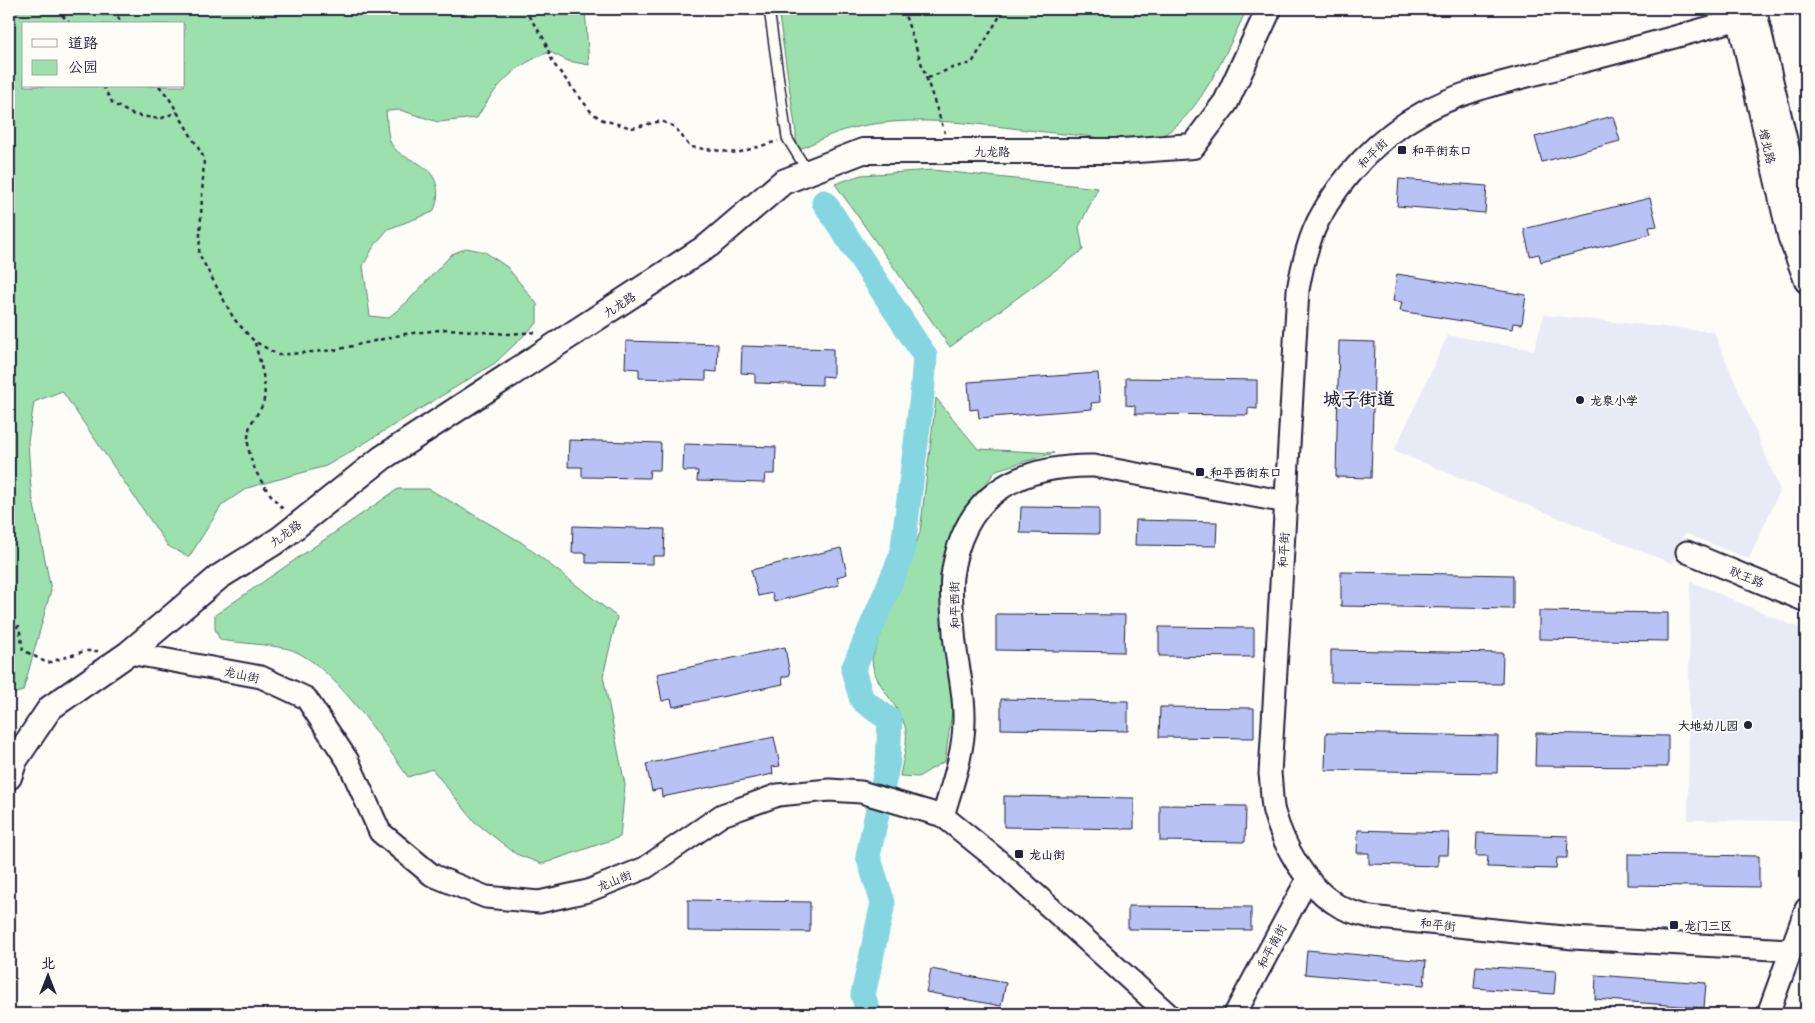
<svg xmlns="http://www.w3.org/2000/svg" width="1815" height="1023" font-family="'Playpen Sans','LXGW WenKai TC',sans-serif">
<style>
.built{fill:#e8ebf6}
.green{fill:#9ce1ad;stroke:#5f8274;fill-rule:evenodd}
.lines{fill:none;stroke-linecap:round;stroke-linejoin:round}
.river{stroke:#85d6e1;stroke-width:25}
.building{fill:#b8c2f4;stroke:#22223b}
.service-casing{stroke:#22223b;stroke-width:12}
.tertiary-casing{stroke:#22223b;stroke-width:25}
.secondary-casing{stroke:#22223b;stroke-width:28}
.path{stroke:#22223b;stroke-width:2.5;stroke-dasharray:4 4;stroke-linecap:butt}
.service{stroke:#fdfcf7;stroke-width:9}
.tertiary{stroke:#fdfcf7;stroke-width:21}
.secondary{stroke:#fdfcf7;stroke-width:24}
.poi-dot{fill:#22223b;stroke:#fdfcf7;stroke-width:2}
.labels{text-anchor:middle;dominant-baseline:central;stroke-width:4;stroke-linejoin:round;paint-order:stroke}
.street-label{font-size:12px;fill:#22223b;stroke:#fdfcf7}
.poi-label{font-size:12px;font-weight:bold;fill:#22223b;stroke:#fdfcf7;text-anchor:start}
.district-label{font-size:18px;font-weight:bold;fill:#22223b;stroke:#fdfcf7}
</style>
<rect width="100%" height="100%" fill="#fdfcf7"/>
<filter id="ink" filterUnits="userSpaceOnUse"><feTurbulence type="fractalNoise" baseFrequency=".02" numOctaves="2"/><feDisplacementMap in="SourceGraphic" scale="10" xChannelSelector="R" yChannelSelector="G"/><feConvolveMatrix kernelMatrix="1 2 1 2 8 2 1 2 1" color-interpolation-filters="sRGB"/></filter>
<g filter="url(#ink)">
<g class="built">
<path d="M1544,315L1714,332L1780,490L1749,559L1685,533L1673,564L1394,451L1448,335L1534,350Z"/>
<path d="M1690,581L1806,631V821L1688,820Z"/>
</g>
<g class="green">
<path d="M9,9H585L589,65L568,61L550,52C515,64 495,86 477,118L438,122L400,110L386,111C387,120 387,138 392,145C400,158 413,158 424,167C439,178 441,196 433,212L388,229L374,246L363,266L370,316L388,318L406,303L452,254L467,248L485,252L507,267L537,304V323L495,363L350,452L326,466L247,488L222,505L189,557L168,546L62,391L34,402L28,441L31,490L51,590L23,691L9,695ZM24,24H184V86H24Z"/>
<path d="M778,9H1247C1228,47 1197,125 1154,139C1137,145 1093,136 1075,135C1001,129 926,111 852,128C833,132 814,143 796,151V133Z"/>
<path d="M932,170L1098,188L1079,227L1083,250L950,347L835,184L861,175Z"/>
<path d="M936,398L978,449L1054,453L996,470L968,509L942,574L955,689L945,761L918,777L900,776C902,763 908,744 906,730C900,703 872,685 872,658L920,532Z"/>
<path d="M398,489H429L521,542L617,617L603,676L625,785L620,837L542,864L516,854L475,822L432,769L408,777C382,740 335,667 292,650C277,645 238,643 220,640L215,629V615Z"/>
</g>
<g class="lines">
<path class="river" d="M824,202L925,356L922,395L902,555L853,670L862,700L890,720L888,762L868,856L883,903L863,995L869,1014"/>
</g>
<g class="building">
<path d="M1613,116L1620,141L1542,162L1535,137Z"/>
<path d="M1399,179L1487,186L1485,213L1397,206Z"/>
<path d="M1650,198L1657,226L1649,227L1651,234L1541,262L1539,254L1530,256L1524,229Z"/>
<path d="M1397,274L1526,295L1522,324L1513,323L1512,329L1400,311L1402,302L1393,301Z"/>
<path d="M626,341L718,344L717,372L706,371V380L639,378V369L625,368Z"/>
<path d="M1339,341L1375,342L1371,478L1336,477Z"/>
<path d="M742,346L833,349V377L822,376V385L755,383V374L741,373Z"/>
<path d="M1098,373L1100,402L1091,403L1092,409L979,418L978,409L970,410L968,382Z"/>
<path d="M1126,378L1257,380V409L1248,408V415L1135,414V406L1126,405Z"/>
<path d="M569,440L661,443L660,470H650L649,478L582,477V467H568Z"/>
<path d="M684,444L776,447L775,474H765L764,483L697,481L698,471H683Z"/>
<path d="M1021,507L1099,508V534L1020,533Z"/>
<path d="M1136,520L1217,522L1216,546L1135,545Z"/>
<path d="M573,526L665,529L664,556H653V564L586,563V553H572Z"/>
<path d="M841,548L847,574L837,577L839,585L774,602L772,593L758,596L751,570Z"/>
<path d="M1341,572L1513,575V609L1341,606Z"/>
<path d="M1539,611L1668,613V641L1539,639Z"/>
<path d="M996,614L1125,615L1124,652L996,650Z"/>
<path d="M1159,627L1254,628V657L1159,656Z"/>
<path d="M785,647L790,675L782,677L783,684L673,707L671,699L662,701L657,674Z"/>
<path d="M1331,650L1503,653L1502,684L1331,682Z"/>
<path d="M1001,699L1128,701V731L1001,729Z"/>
<path d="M1160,707L1254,708V738L1159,737Z"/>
<path d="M1326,733L1498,736L1497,773L1325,770Z"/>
<path d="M1536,733L1668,736V767L1535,766Z"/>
<path d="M774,737L780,766L772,767L773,774L662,797L661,789L652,791L646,764Z"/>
<path d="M1004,796L1134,798V829L1004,827Z"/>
<path d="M1160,805L1246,806L1245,842L1160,841Z"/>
<path d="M1358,830L1449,833L1448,855H1438V866L1369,864V853H1357Z"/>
<path d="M1477,833L1568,836L1567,858H1557L1556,869L1487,867L1488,856H1476Z"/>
<path d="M1628,854L1759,856V887L1628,885Z"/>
<path d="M688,900L810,902V932L688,931Z"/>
<path d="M1128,906L1251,907V930L1128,929Z"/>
<path d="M1307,950L1426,961L1424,985L1305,974Z"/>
<path d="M1476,966L1556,971L1554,994L1474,988Z"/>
<path d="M931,969L1006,983L1001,1006L926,992Z"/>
<path d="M1596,975L1706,983L1704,1008L1595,999Z"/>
</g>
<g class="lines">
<defs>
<path id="service" d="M769,9L787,138L808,172"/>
<g id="tertiary">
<path d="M1736,9L1789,237L1806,282"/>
<path d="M1755,9L1806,224"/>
<path d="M1756,14C1692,33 1627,50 1562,67C1516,80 1464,89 1422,113C1380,136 1340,178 1318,221C1307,243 1302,267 1298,290L1270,774C1272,786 1271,800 1274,812C1284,846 1304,883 1334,903C1345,911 1357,913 1370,917L1573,938L1791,950"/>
<path d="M1687,552L1806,601"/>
<path d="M129,653L261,677L306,698L348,761L380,832L432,875L486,897L539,902L588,891L645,868L722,815L778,795L829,790L861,792L943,816L1000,862L1168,1014"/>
<path d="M943,816C952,785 964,753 964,720C965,691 956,662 954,633C953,615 950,594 952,576C963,495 1017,465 1094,466L1286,502"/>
<path d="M1235,1014L1308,878"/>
<path d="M1768,1014L1806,909"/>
</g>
<path id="secondary" d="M9,777L15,760L50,708L129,653L219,577L280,539L382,458L709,245L783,182L863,151H1123L1193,146L1226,102L1269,9"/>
</defs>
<use href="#service" class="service-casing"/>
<use href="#tertiary" class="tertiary-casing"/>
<use href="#secondary" class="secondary-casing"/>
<g class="path">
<path d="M57,9L70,24"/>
<path d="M115,9L121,24"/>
<path d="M524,9L544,39L553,63L592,113L603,120L632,128L661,121L675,127L690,147L737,153L778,141"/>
<path d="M903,9L945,133"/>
<path d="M928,78L952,68L972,63L1004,9"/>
<path d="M103,86L113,104L134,115L160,119L177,112"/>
<path d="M159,86L169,98L204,158L199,254L234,319L254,341L278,355L335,350L405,334L448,329L507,334L539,332"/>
<path d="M255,343C259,359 267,382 264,399C263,410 251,419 249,430C243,459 265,491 285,511"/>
<path d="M9,631L19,626L23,650L47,663L85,651H98"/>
</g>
<use href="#service" class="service"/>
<use href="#tertiary" class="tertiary"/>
<use href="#secondary" class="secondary"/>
</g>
</g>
<g class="poi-dot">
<rect x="1397" y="145" width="10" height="10" rx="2.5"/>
<circle cx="1580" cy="400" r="5"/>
<rect x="1195" y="467" width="10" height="10" rx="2.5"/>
<circle cx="1748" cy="725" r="5"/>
<rect x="1014" y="849" width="10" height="10" rx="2.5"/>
<rect x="1669" y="920" width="10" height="10" rx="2.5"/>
</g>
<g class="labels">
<g class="street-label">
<text transform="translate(1768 146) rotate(77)">增北路</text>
<text x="992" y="151">九龙路</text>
<text transform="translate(1372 153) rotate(-45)">和平街</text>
<text transform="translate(619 304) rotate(-33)">九龙路</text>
<text transform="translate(285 533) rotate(-36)">九龙路</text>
<text transform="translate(1283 550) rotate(-87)">和平街</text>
<text transform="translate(1747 576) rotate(22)">耿王路</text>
<text transform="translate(954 605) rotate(-91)">和平西街</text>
<text transform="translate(242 674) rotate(12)">龙山街</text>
<text transform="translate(614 880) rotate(-22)">龙山街</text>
<text transform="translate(1438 924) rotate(6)">和平街</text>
<text transform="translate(1271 946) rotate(-62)">和平南街</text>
</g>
<g class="poi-label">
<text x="1412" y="150">和平街东口</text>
<text x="1590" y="400">龙泉小学</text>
<text x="1210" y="472">和平西街东口</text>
<text x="1738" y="725" text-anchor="end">大地幼儿园</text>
<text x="1029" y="854">龙山街</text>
<text x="1684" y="925">龙门三区</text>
</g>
<g class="district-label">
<text x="1359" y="397">城子街道</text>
</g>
</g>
<rect width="1815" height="1023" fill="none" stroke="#fdfcf7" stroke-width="30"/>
<rect x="15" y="15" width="1785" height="993" fill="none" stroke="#22223b" stroke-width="2" filter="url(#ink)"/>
<rect x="22" y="22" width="162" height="65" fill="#fdfcf7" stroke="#a5a5ac"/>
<rect x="32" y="39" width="25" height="8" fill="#fdfcf7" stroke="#a5a5ac"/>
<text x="68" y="48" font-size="15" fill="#22223b">道路</text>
<rect x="32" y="60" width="25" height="15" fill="#9ce1ad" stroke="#a5a5ac"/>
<text x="68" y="72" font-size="15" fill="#22223b">公园</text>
<g transform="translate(48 976)" stroke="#fdfcf7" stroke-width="4" paint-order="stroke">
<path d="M0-4L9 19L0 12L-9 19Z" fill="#22223b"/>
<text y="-8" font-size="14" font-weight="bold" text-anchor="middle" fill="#22223b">北</text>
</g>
</svg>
